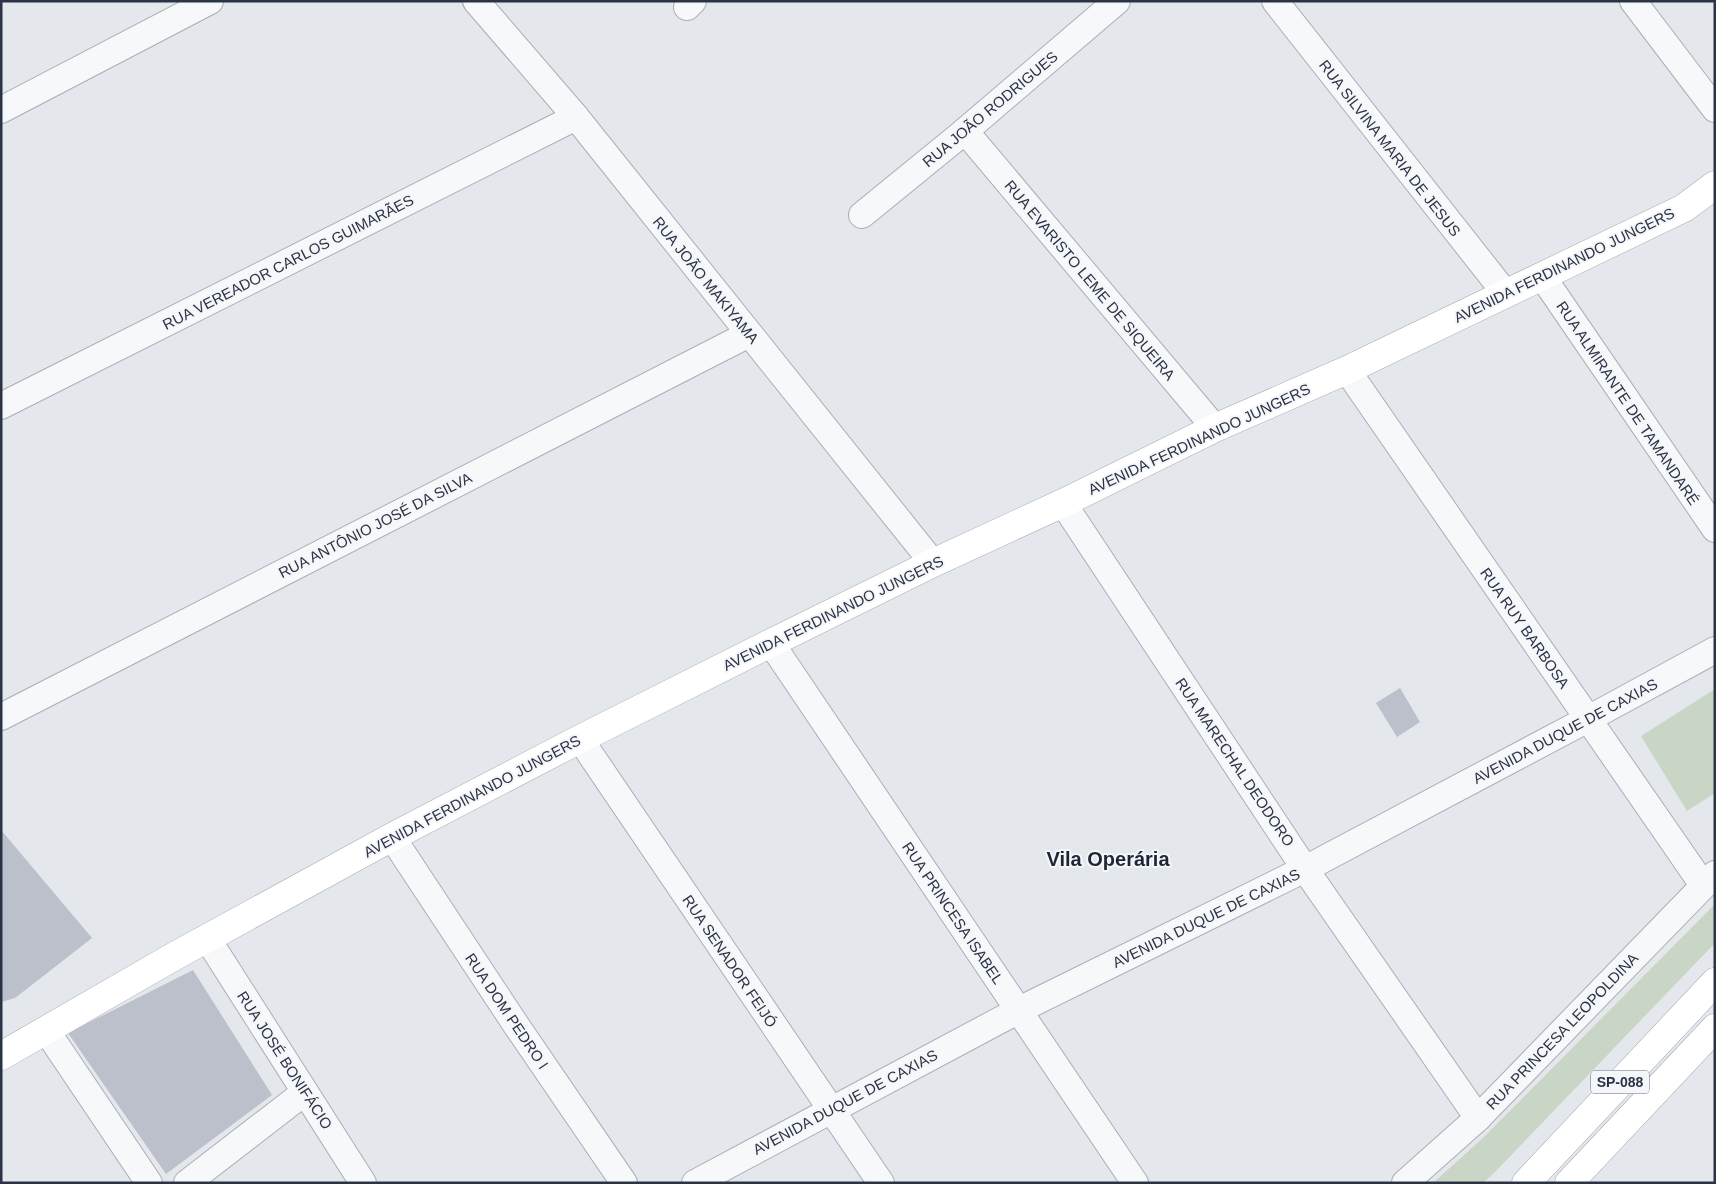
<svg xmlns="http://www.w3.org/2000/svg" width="1716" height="1184" font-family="Helvetica,sans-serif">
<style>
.green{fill:#c9d6c5}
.building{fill:#bbc0ca}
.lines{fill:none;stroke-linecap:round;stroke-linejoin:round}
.street-casing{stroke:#a9aeb7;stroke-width:28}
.secondary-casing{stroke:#a9aeb7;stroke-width:29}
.primary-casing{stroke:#a3abb8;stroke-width:29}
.street{stroke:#f7f8fa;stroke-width:26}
.secondary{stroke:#fff;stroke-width:28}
.primary{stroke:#fff;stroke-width:28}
.labels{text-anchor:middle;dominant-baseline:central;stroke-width:4;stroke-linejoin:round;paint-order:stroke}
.shield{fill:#f4f6f9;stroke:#676e7b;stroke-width:1}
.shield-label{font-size:14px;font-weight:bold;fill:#2b3445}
.street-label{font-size:15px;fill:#2b3445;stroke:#f4f6f9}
.district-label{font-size:20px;font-weight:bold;fill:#1d2536;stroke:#f4f6f9}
</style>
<rect width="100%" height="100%" fill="#e4e7ec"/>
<g class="green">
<path d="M1715,689V793L1687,811L1641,736Z"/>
<path d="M1715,904V943L1496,1171L1483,1183H1433L1484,1137Z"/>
</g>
<g class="building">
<path d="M1400,688L1420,722L1397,737L1376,703Z"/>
<path d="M1,830L92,938L15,998L1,1002Z"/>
<path d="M193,970L272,1095L166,1174L68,1033Z"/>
</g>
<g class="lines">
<defs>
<g id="street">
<path d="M476,1L576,117L933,563"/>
<path d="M1275,1L1506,294"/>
<path d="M1633,1L1715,109"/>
<path d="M687,7L693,1"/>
<path d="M1,110L210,1"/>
<path d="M965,131L1215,428"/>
<path d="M862,215L965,131L1117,1"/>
<path d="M1542,276L1715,529"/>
<path d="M1347,370L1703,885"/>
<path d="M1,406L576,117"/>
<path d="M1063,503L1305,869L1478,1118"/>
<path d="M771,643L1135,1183"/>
<path d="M1,717L749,334"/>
<path d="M580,739L881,1183"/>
<path d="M392,837L516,1025L624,1183"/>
<path d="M207,938L363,1183"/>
<path d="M46,1030L149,1183"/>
<path d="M187,1183L305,1092"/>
<path d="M695,1183L1019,1010L1305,869L1588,719L1715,650"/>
<path d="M1405,1183L1478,1118L1715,874"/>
</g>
<path id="secondary" d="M1,1056L173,957L392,837L580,739L771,643L933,563L1063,503L1215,428L1347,370L1684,208L1715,185"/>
<g id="primary">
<path d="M1526,1183L1715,982"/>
<path d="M1569,1183L1715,1028"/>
</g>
</defs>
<use href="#street" class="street-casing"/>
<use href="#secondary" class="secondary-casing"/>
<use href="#primary" class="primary-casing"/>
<use href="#street" class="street"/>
<use href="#secondary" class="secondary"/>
<use href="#primary" class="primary"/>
</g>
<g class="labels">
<rect class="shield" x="1591" y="1070.5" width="58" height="23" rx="4"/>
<g class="shield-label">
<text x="1620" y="1082">SP-088</text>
</g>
<g class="street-label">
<text transform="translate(990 109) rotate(-40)">RUA JOÃO RODRIGUES</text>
<text transform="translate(1390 148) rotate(52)">RUA SILVINA MARIA DE JESUS</text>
<text transform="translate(288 262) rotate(-27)">RUA VEREADOR CARLOS GUIMARÃES</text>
<text transform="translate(1564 265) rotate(-26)">AVENIDA FERDINANDO JUNGERS</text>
<text transform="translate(706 280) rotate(51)">RUA JOÃO MAKIYAMA</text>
<text transform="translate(1090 280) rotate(50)">RUA EVARISTO LEME DE SIQUEIRA</text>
<text transform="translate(1628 403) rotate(56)">RUA ALMIRANTE DE TAMANDARÉ</text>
<text transform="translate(1199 439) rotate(-25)">AVENIDA FERDINANDO JUNGERS</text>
<text transform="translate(375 525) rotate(-27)">RUA ANTÔNIO JOSÉ DA SILVA</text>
<text transform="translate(833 613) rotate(-26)">AVENIDA FERDINANDO JUNGERS</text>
<text transform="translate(1525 628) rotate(55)">RUA RUY BARBOSA</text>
<text transform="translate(1565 731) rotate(-28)">AVENIDA DUQUE DE CAXIAS</text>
<text transform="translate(1235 762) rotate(56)">RUA MARECHAL DEODORO</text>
<text transform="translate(472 796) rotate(-28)">AVENIDA FERDINANDO JUNGERS</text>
<text transform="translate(953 913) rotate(56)">RUA PRINCESA ISABEL</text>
<text transform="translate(1206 918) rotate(-26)">AVENIDA DUQUE DE CAXIAS</text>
<text transform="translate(730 961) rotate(56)">RUA SENADOR FEIJÓ</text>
<text transform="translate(507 1011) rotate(56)">RUA DOM PEDRO I</text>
<text transform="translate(1562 1031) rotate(-46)">RUA PRINCESA LEOPOLDINA</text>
<text transform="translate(285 1060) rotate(57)">RUA JOSÉ BONIFÁCIO</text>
<text transform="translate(845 1102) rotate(-28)">AVENIDA DUQUE DE CAXIAS</text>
</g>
<g class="district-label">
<text x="1108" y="859">Vila Operária</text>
</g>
</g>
<rect width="1716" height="1184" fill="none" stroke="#2b3445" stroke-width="5"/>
</svg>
